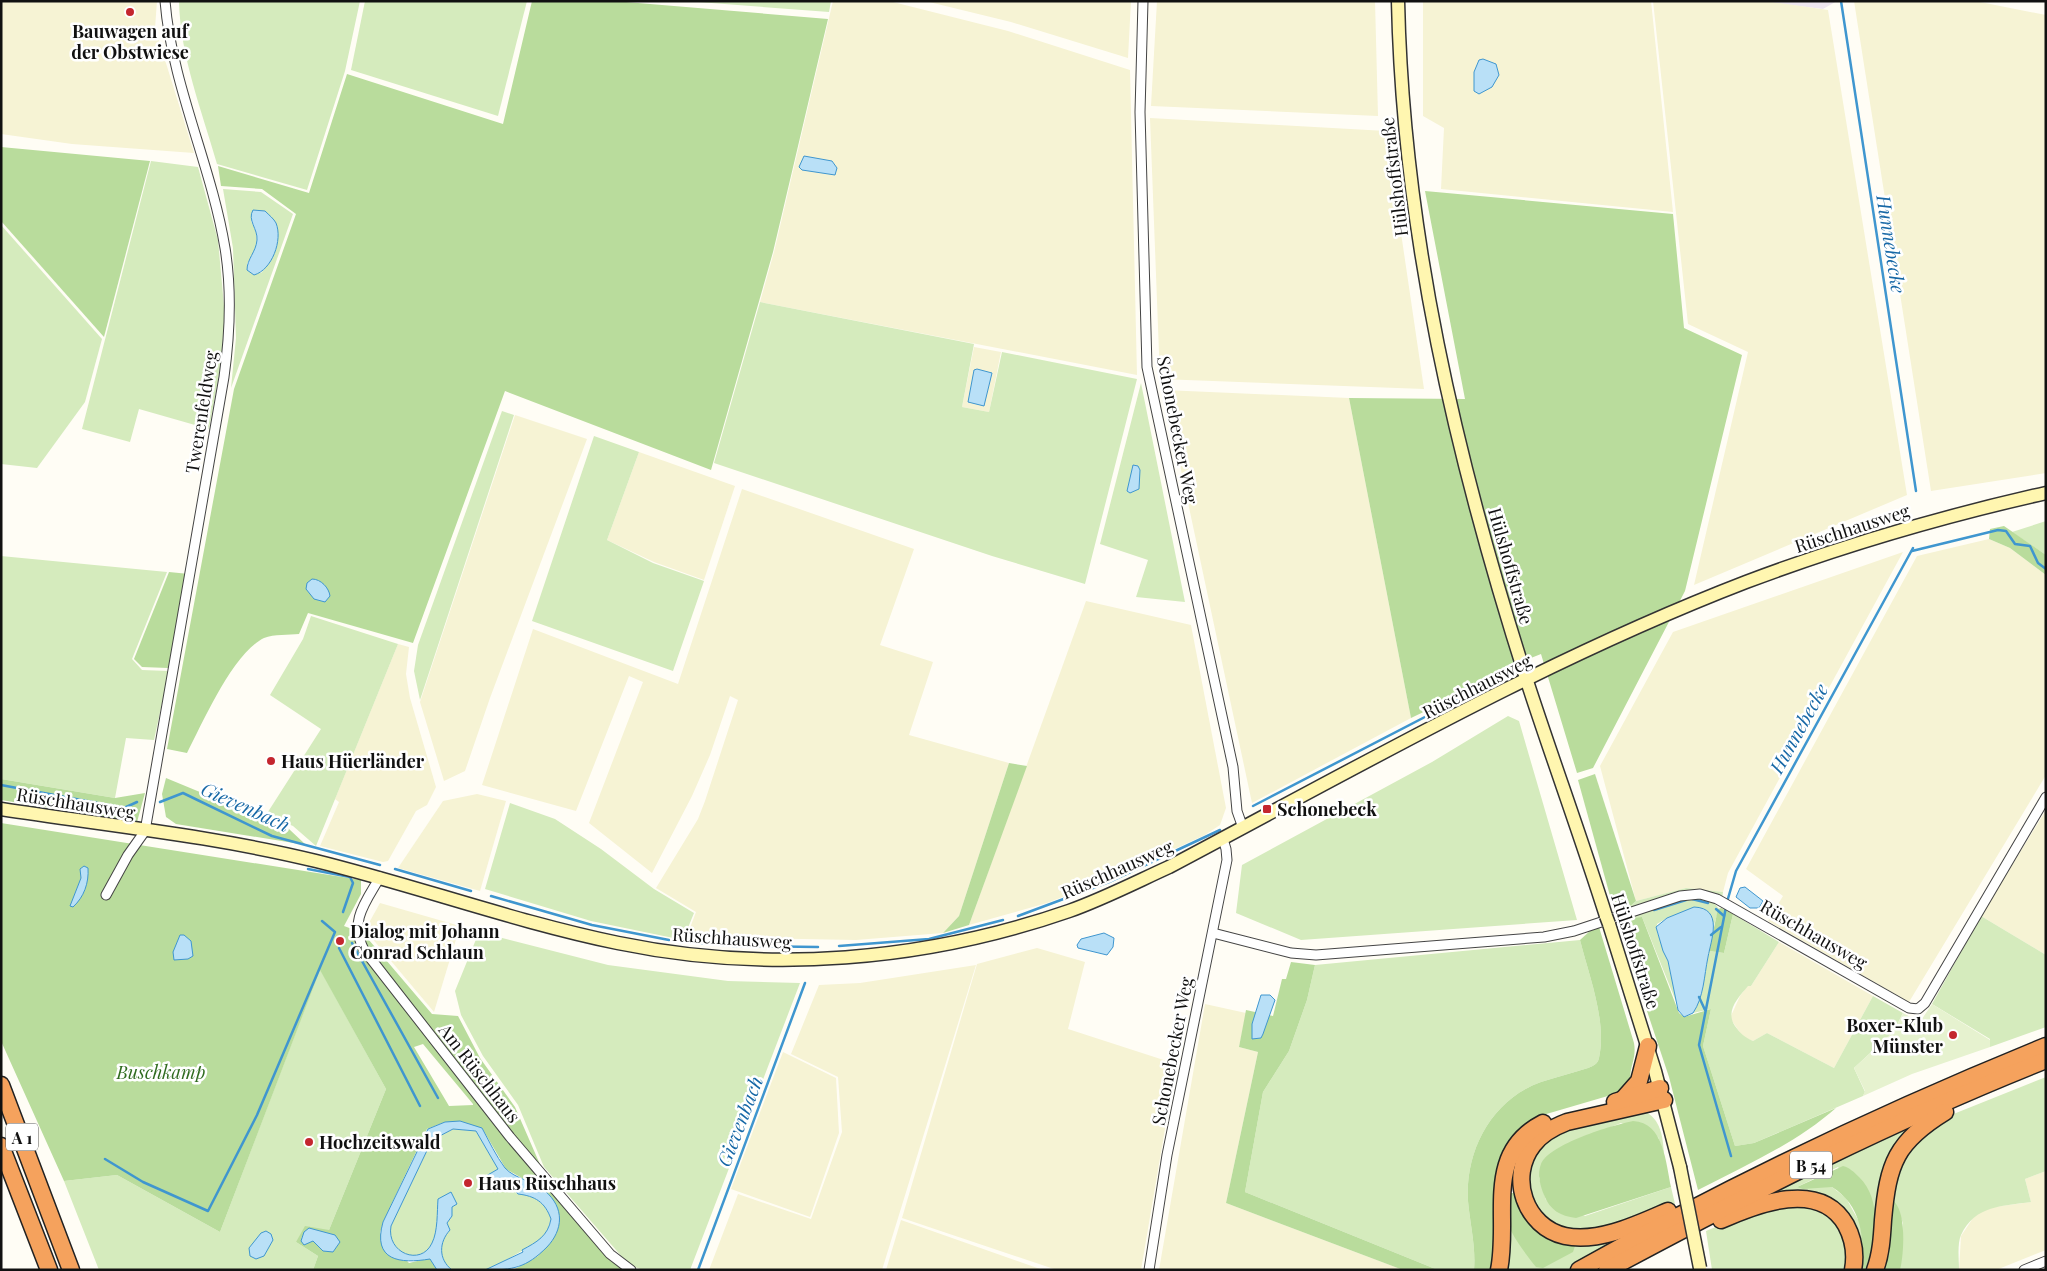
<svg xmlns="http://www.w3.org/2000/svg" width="2047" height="1271" font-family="'Playfair Display',serif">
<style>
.industrial{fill:#eee6ef}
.farmland{fill:#f6f3d4}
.green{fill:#d5ebbd;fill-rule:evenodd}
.forest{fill:#b9dc9c;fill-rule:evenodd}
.pitch{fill:#e6f2cf}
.water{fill:#b9e0f7;stroke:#3f96cf}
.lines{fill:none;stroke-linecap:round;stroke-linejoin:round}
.stream{stroke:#3f96cf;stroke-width:2.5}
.street-casing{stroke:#444;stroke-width:11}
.secondary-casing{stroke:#333;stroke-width:15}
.highway-casing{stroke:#222;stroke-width:19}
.street{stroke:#fff;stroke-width:9}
.secondary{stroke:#fff6b0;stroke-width:12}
.highway{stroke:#f5a25d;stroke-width:16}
.secondary-bridge-casing{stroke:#333;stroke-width:15;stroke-linecap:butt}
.secondary-bridge{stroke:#fff6b0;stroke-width:12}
.poi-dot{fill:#c4262e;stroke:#fff;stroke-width:2}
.labels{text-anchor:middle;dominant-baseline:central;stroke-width:5;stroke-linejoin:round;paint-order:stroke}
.shield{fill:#fff;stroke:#585858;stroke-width:1}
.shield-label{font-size:16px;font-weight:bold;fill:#111}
.poi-label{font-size:18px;font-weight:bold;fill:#111;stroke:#fff;text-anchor:start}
.street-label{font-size:18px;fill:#111;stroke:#fff}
.park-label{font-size:18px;font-style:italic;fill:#2f6b1f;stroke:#fff}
.water-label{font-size:19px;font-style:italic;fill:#1768a6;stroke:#fff}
</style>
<rect width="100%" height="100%" fill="#fffdf5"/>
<path class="industrial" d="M1759,1H1837L1823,9Z"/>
<g class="farmland">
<path d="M1,1H157L155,28L194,153L72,144L1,134Z"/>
<path d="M833,1H889L1008,31L1130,70L1137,375L760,302L774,252Z"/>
<path d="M925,1H1131L1128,58L1011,22Z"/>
<path d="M1157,1H1375L1378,116L1151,106Z"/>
<path d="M1423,1H1651L1673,212L1441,189L1444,128L1423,116Z"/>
<path d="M1653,1H1765L1828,10L1907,495L1694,585L1748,352L1688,324Z"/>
<path d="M1854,1H1975L2046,15V473L1931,491Z"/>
<path d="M1150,118L1386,131L1424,389L1160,379Z"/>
<path d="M974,347L1001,352L989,412L962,407Z"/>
<path d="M1164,390L1349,398L1411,718L1252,803Z"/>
<path d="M515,415L587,439L490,698L465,771L444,781L420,702Z"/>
<path d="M639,452L735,486L704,580L654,562L607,540Z"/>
<path d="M742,489L914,549L880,645L933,662L909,735L1009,763L959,916L943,933L856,940L742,938L688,933L696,912L656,888L698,819L705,801L738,700L730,696L710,755L692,796L652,873L589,823L643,682L629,676L576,811L482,785L533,629L678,684Z"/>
<path d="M1989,539L2010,548L2046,575V775L1909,1002L1768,921L1783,896L1746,869L1917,556Z"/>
<path d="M1903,552L1728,873L1723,892L1686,888L1636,901L1600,766L1673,632Z"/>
<path d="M1086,601L1191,625L1226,808L1220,825L1205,835L1109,879L1047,903L969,925Z"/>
<path d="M398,644L409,647L406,674L410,698L436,787L427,805L416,811L388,861L383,862L320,846L339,802L335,799Z"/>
<path d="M477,794L506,801L480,891L398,868L443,801Z"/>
<path d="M2046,810V955L1981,916Z"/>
<path d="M380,903L460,926L434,1012L365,930Z"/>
<path d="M1779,942L1873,996L1834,1068L1767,1033L1753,1041L1743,1037L1730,1018L1740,996L1748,985L1751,986Z"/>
<path d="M1037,948L1085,962L1068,1029L1176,1064L1141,1270H1057L902,1218L977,964Z"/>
<path d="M976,965L882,1270H709L738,1194L811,1219L842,1132L838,1077L791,1054L819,985L860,983Z"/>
<path d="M1205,1004L1246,1013L1239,1047L1258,1052L1226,1203L1403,1270H1159Z"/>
<path d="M783,1052L836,1078L839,1133L810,1217L731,1189Z"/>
<path d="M2046,1171V1250L1996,1270H1959L1961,1236L1975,1215L1986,1208L2031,1202L2025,1179Z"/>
<path d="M901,1220L1043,1270H886Z"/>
</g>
<g class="green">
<path d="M179,1H360L345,71L307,190L217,164C202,111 180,56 179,1Z"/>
<path d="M365,1H527L498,116L351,70Z"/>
<path d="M685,1H831L829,12Z"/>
<path d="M151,161L198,167L218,240L224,306L225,342L209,429L139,409L130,442L82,429Z"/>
<path d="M223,189L261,192L293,214L231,388L236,338L233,248ZM271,217C284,234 275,259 261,273L247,264C257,247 261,239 251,221Z"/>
<path d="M1,225L102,339L85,402L37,468L1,464Z"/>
<path d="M760,302L974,344L962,407L989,412L1002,352L1137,379L1085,584L992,556L714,463Z"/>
<path d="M1141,383L1185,602L1136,597L1148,560L1100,544Z"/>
<path d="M502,411L514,415L420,700L414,671L418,645Z"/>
<path d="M594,436L639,452L607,540L653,563L704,581L673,671L532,621Z"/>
<path d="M2046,521V555L2012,532Z"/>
<path d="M1,556L167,572L132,659L142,670L169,671L154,740L126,738L115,798L1,779Z"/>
<path d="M311,616L398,644L316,846L293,826L266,815L321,729L270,695L303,639Z"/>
<path d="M1508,716L1519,721L1577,920L1301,940L1236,913L1242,865L1432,762Z"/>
<path d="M510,803L555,819L601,849L654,889L694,913L683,940L591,921L485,889Z"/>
<path d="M1686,888L1723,892L1722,899L1711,894L1644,905L1640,903L1635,909L1626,910L1636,901Z"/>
<path d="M1688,896L1711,899L1719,909L1714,925L1710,916L1697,907L1667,918L1657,924V932L1668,961L1677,1004L1642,917L1628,918Z"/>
<path d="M1733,914L1779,942L1751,986H1748C1738,998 1725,1011 1735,1026C1741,1034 1744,1037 1753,1041L1767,1033L1834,1068L1873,996L1903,1013L1894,1031L1854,1068L1865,1092L1863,1096L1754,1143L1735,1146L1703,1046L1711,1009L1693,1013L1702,993L1709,951L1724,953Z"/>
<path d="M1981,916L2046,955V1027L1990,1047V1039L1932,1004Z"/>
<path d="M479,932L608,965L728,981L800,983L690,1270H643L629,1265L544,1167L518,1105L483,1056L461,1015L455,991Z"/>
<path d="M1580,940C1589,976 1607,1021 1599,1058C1598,1064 1593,1066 1588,1068C1573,1073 1556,1077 1541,1082C1491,1100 1465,1151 1468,1201C1470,1224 1476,1247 1474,1270H1438L1245,1192L1263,1092L1289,1051L1307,1000L1315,965Z"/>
<path d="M320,969L386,1089L329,1230L296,1242L318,1256L313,1270H99L64,1181L117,1175L220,1232Z"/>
<path d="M2046,1077V1171L2025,1179L2031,1202C2003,1206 1975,1205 1961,1235C1957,1244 1959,1260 1959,1270H1900L1903,1223L1892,1200L1894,1182L1908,1149L1951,1115Z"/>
<path d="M1644,1111C1661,1119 1663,1137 1664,1154L1658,1137L1621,1123L1559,1148L1539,1178L1546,1200L1585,1216L1671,1187L1675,1204L1603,1230L1562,1231L1531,1205L1528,1164L1551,1134Z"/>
<path d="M1916,1123L1910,1131L1869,1270H1865L1874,1236L1838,1167L1797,1187H1832L1846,1198L1861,1225L1863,1242L1862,1262L1833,1206L1737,1207Z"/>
<path d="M453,1129L476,1131L498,1169V1182L514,1189L518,1194C536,1196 546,1202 551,1219L546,1234L537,1242L491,1269L452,1270C438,1259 438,1242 450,1230L447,1223L452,1216V1207L438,1199C437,1212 438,1231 432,1243C421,1267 386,1253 391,1226L432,1140Z"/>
<path d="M1805,1204C1842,1221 1846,1230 1847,1270H1712L1706,1231L1754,1211Z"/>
<path d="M1505,1210L1576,1243L1647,1226L1567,1270H1503Z"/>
</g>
<g class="forest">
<path d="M532,1H614L828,19L773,252L711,470L505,391L413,643L308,613L299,634C289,635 274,634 264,638C233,653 203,722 187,753L167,749L234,389L296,214L262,189L221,186L218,166L309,193L347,74L503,124Z"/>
<path d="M1,147L150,161L104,337L1,221Z"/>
<path d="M1425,191L1673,214L1684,328L1742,355L1685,591L1593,768L1577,773L1541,654L1501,670L1478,686L1411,718L1349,398L1465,399Z"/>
<path d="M2004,526L2046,555V575L2010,548L1989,539L1990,529Z"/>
<path d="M169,572L189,574L168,668L142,667L134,659Z"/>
<path d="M1009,763L1027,766L969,925L943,933L959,916Z"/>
<path d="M1595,774L1636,901L1626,910L1615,914L1578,780Z"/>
<path d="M166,778L289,829L306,845L176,824L166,817L162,794Z"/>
<path d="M1,779L115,798L145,793L137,822L1,800Z"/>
<path d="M1,823L361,880V894L344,926L363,933L432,1014L458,1016L480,1058L515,1107L542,1169L626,1270H513L538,1256L560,1219L556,1206L545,1191L506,1169L482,1128L445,1122L427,1129L383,1222L380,1233L409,1263L430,1258L437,1270H313L318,1256L296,1242L305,1226L329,1230L386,1089L320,970L220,1232L117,1175L64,1181L1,1041ZM423,1044L473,1104V1105L449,1106L414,1047ZM309,1228L337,1245L333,1252L313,1241L301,1238Z"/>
<path d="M1721,908L1733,914L1724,953L1709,951L1718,909Z"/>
<path d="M1642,917L1679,1013L1684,1017L1711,1009L1703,1046L1735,1146L1754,1143L1836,1108C1795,1144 1746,1165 1698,1190L1669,1077L1617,921L1628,918Z"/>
<path d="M1599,927L1634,1043C1637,1059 1628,1069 1631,1080L1618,1093L1543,1115L1521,1130L1493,1270H1474C1476,1247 1470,1224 1468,1201C1465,1151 1491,1100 1541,1082C1556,1077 1573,1073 1588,1068C1593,1066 1598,1064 1599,1058C1607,1021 1589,976 1580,940L1591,930Z"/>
<path d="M1291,962L1315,965L1307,1000L1289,1051L1263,1092L1245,1192L1438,1270H1403L1226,1203L1258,1052L1239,1047L1246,1010L1273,1016L1282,979H1286Z"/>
<path d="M1633,1121C1664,1122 1666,1164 1671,1187L1576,1218C1560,1216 1550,1210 1544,1195C1540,1185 1537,1174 1541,1164C1549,1144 1613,1125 1633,1121Z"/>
<path d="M1843,1166C1850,1168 1854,1172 1859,1177C1883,1200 1876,1241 1865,1270H1860C1866,1238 1861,1205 1832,1187L1803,1189L1797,1187Z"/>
<path d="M1510,1193H1516L1576,1243L1573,1252L1543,1268L1536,1267C1525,1253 1503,1226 1505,1208C1506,1203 1509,1198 1510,1193Z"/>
<path d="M1892,1200C1907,1209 1904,1254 1900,1270H1880Z"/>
</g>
<path class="pitch" d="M1932,1004L1990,1040V1047L1912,1074L1863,1096L1865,1091L1854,1068L1894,1031L1903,1013L1920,1022Z"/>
<g class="water">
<path d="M1483,59L1496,64L1499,75L1492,87L1479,94L1474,91V72L1479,60Z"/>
<path d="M804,156L832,161L837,168L835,175L802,170L799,167Z"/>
<path d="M253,210L265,211C269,215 274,219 276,223C283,240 272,270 254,275L247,270C247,259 256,252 257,240C258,229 247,220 253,210Z"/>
<path d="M977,369L992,373L984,406L968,402L974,370Z"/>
<path d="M1133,465L1138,466L1140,470L1139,489L1130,493L1127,491Z"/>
<path d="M312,579C321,579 329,588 330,596L325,602L314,599L306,589L307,583Z"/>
<path d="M84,866L88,868C89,883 84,897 73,907L70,906L81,878L80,869Z"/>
<path d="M1745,887L1763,901L1759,908H1750L1736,897L1740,888Z"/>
<path d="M1694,907C1724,908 1711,940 1708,957C1704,976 1704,997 1693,1013L1684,1017L1678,1010L1668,961L1663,951L1656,927L1667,918Z"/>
<path d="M1104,933L1114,938L1113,947L1107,955L1078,948L1077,945L1081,939Z"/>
<path d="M180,935H184L191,941L193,956L188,959L174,960L173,952Z"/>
<path d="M1261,995H1270L1275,1000L1263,1034L1261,1038L1252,1039V1024Z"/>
<path d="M460,1121L482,1128C489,1141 496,1156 505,1168C515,1179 534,1181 545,1191C565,1208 563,1230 547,1247C526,1268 513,1270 485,1270L523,1252L522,1250C537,1242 548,1236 551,1219C545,1202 535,1196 518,1194L514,1189L502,1188L498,1182L491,1185L486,1176L498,1169L476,1131L453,1129L432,1140L391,1226C386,1253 421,1267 432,1243C438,1231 437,1212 438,1199L451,1192L457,1204L452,1207V1216L447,1223L450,1230C439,1242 438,1259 452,1270H437L430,1259C400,1264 372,1261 383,1222L428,1129L445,1122Z"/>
<path d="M309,1228L335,1235L340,1242L333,1252L323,1251L313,1241L304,1245L301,1241L304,1232Z"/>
<path d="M266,1231L271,1234L273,1240L264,1256L256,1259L250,1256L249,1248L261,1233Z"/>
</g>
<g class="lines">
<g class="stream">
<path d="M1841,1L1916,491"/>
<path d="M1912,551L1998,530L2006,531L2015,544L2030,546L2038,563L2046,569"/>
<path d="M1,785L124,808L137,802"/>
<path d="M160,802L183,793L272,836L380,865"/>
<path d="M1253,806L1479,689"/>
<path d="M308,869L350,877L353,883L343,912"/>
<path d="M395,869L471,891"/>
<path d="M491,896L592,925L669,940"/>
<path d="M1692,899L1708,903"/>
<path d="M1727,902L1736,871L1913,548"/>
<path d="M1726,907L1699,1045L1731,1156"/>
<path d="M1716,909L1724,916"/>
<path d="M1654,910L1686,900"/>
<path d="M1018,916L1109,882L1220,830"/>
<path d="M1711,935L1721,927"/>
<path d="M691,942L734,946L818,947"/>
<path d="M352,943L438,1098"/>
<path d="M839,946L929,939L1003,920"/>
<path d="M339,948L420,1106"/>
<path d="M1699,997L1705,1010"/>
<path d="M105,1159L143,1182L208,1211L257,1115L335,932L322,921"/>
<path d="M698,1270L805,983"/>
</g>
<defs>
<g id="street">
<path d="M1143,1L1140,112L1147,367L1233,767L1237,811L1243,828"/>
<path d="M380,877C365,903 349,921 364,950L510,1137L610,1254L631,1270"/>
<path d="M106,895L128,855L145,831L224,377C230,334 232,291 225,248C211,164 172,86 165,1"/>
<path d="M1213,933L1291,953L1316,955L1544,937L1574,931L1680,896L1700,894L1717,899L1909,1008L1918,1009L1925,1003L2046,797"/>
<path d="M1149,1270L1167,1155L1227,860L1226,849L1223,839"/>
<path d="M2024,1270L2046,1261"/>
</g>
<g id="secondary">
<path d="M1398,1C1403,233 1456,458 1526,678C1552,758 1581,837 1606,916"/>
<path d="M1,809C105,825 214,836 316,861C417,886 516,922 618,943C768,974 925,961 1069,911C1103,899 1136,882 1169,867C1358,767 1546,659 1746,582C1844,545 1944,516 2046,493"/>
<path d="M1609,924L1655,1071L1680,1167"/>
</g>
<g id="highway">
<path d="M1,1085L71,1270"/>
<path d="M1624,1098L1639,1081L1648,1046"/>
<path d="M1664,1100L1567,1122C1554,1127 1542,1133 1533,1145C1508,1177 1525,1227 1565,1236C1599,1243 1638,1224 1668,1211"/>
<path d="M1615,1102L1660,1088"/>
<path d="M1,1146L49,1270"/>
<path d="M1721,1220C1757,1204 1820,1179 1846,1225C1854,1240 1856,1254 1853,1270"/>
<path d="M1499,1270C1510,1217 1483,1154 1543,1123"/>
<path d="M1579,1270C1730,1185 1886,1111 2046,1046"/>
<path d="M1607,1270C1750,1193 1895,1120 2046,1060"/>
<path d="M1875,1270C1881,1254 1882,1237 1883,1220C1888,1163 1896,1142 1945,1112"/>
</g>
</defs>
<use href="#street" class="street-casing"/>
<use href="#secondary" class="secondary-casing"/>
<use href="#highway" class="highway-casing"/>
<use href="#street" class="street"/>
<use href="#secondary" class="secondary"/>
<use href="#highway" class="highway"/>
<defs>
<g id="secondary-bridge">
<path d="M1606,916L1609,924"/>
<path d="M1680,1167L1700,1268"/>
</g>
</defs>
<use href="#secondary-bridge" class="secondary-bridge-casing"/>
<use href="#secondary-bridge" class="secondary-bridge"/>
</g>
<g class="poi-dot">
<circle cx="130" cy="12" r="5"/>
<circle cx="271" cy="761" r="5"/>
<rect x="1262" y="804" width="10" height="10" rx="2.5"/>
<circle cx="340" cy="941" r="5"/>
<circle cx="1953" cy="1035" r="5"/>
<circle cx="309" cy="1142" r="5"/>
<circle cx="468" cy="1183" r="5"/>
</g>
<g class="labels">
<g class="shield">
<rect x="6" y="1123.5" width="32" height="27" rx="4"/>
<rect x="1790" y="1151.5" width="42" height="27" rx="4"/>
</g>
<g class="shield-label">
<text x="22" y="1137">A 1</text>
<text x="1811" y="1165">B 54</text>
</g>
<g class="poi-label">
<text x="130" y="31" text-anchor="middle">Bauwagen auf<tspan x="130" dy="21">der Obstwiese</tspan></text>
<text x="281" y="761">Haus Hüerländer</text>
<text x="1277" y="809">Schonebeck</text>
<text x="350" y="931">Dialog mit Johann<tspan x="350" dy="21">Conrad Schlaun</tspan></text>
<text x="1943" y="1025" text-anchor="end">Boxer-Klub<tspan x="1943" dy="21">Münster</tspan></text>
<text x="319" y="1142">Hochzeitswald</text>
<text x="478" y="1183">Haus Rüschhaus</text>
</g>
<g class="street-label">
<text transform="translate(1394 177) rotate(-97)">Hülshoffstraße</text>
<text transform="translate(201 412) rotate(-81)">Twerenfeldweg</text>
<text transform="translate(1178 430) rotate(79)">Schonebecker Weg</text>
<text transform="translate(1852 528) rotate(-18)">Rüschhausweg</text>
<text transform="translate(1511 566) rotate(74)">Hülshoffstraße</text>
<text transform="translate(1477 686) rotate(-27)">Rüschhausweg</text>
<text transform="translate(76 803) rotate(9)">Rüschhausweg</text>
<text transform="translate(1117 869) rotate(-24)">Rüschhausweg</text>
<text transform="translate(1814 934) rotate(30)">Rüschhausweg</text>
<text transform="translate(732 938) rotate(4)">Rüschhausweg</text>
<text transform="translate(1636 951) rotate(72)">Hülshoffstraße</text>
<text transform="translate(1172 1051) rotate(-79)">Schonebecker Weg</text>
<text transform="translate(480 1073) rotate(52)">Am Rüschhaus</text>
</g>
<g class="park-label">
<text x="161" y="1072">Buschkamp</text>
</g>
<g class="water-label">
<text transform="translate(1892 244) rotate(81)">Hunnebecke</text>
<text transform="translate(1798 728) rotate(-61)">Hunnebecke</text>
<text transform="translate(246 806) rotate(24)">Gievenbach</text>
<text transform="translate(739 1121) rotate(-69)">Gievenbach</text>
</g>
</g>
<rect width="2047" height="1271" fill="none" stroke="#111111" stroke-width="5"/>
</svg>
